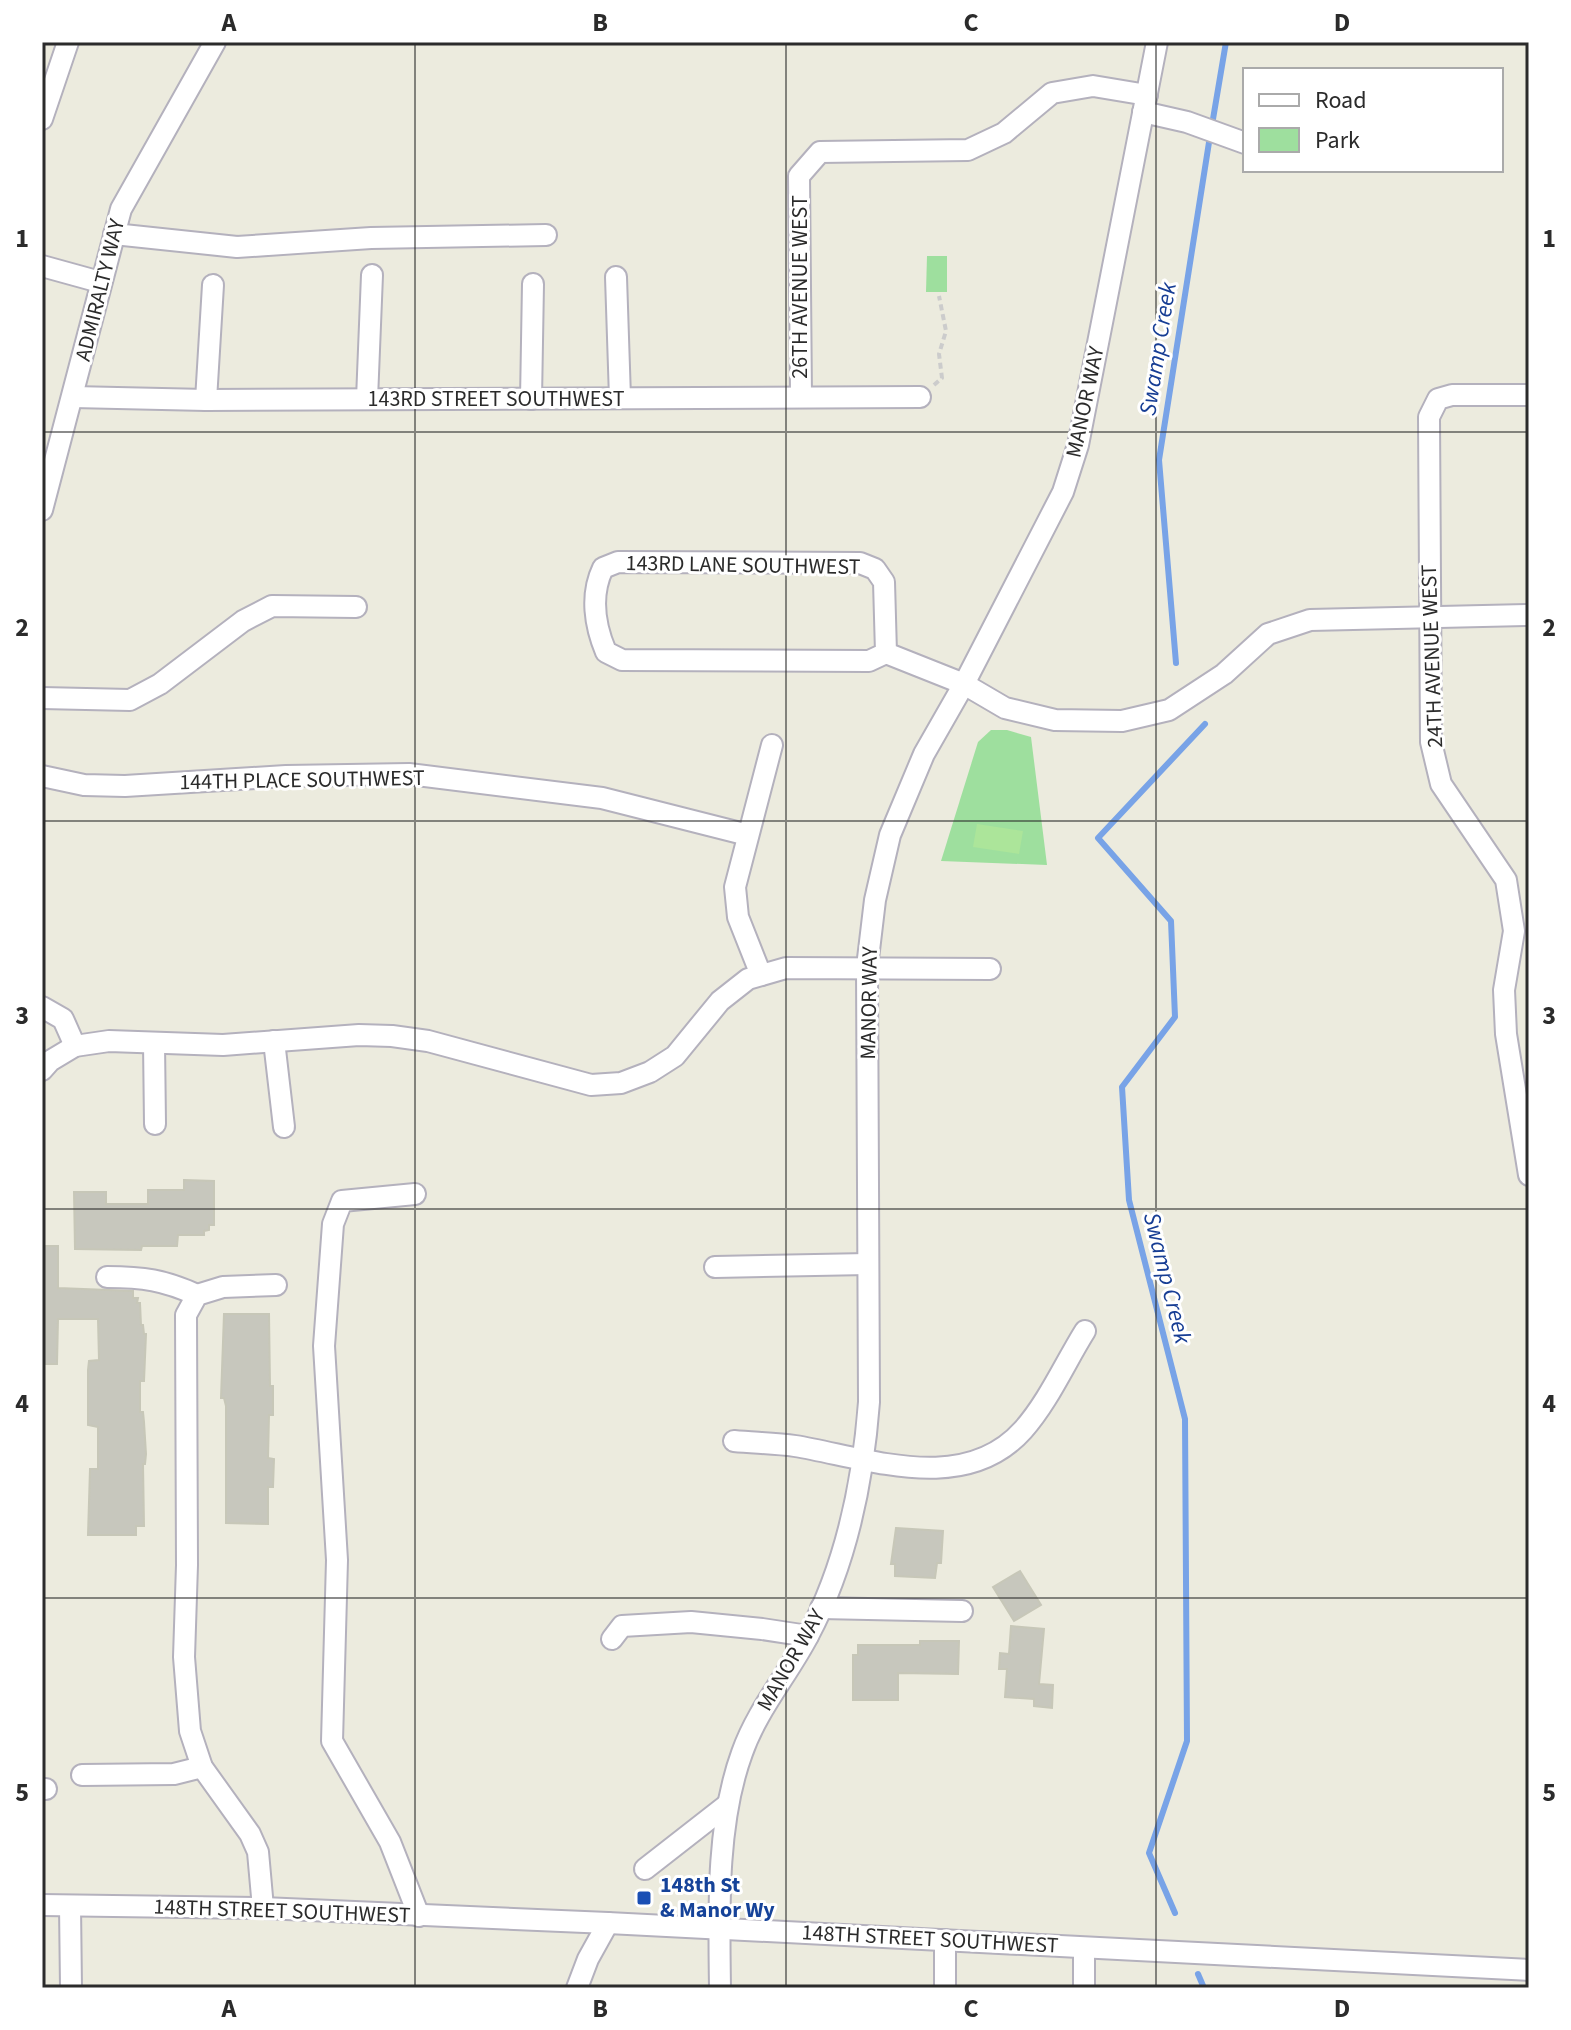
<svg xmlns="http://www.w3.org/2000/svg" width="1571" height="2030" font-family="'Source Sans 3',sans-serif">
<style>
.green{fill:#9edf9e}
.pitch{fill:#ace59a}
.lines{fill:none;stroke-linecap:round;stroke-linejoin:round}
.stream{stroke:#78a3e7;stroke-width:6}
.building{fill:#c7c7bd;stroke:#c7c7b8;stroke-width:2}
.minor-casing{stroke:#b4b1bd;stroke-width:24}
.path{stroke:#ccc;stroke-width:4;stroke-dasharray:6 4;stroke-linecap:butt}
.minor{stroke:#fff;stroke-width:20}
.grid{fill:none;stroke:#2b2b2b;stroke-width:2;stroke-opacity:0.55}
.transit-dot{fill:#1a4fb4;stroke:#fff;stroke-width:3}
.labels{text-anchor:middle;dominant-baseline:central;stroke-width:6;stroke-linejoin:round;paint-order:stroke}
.street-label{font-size:22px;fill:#2b2b2b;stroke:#fff}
.transit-label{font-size:22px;font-weight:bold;fill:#164399;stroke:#fff;text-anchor:start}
.water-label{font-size:24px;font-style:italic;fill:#163d94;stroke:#fff}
.neatline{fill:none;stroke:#2b2b2b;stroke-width:3}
.grid-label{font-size:26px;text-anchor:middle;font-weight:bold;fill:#2b2b2b}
</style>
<rect width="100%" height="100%" fill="#ecebde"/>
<g class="green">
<path d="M927,256H947V292H926Z"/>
<path d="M991,730H1007L1031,737L1047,865L941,861L978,742Z"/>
</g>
<path class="pitch" d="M977,824L1023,831L1019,854L973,847Z"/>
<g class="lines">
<g class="stream">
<path d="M1212,125L1226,42"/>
<path d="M1176,663L1159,460L1210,136"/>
<path d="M1175,1913L1149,1853L1187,1741L1185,1419L1129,1200L1122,1087L1175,1017L1171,921L1098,838L1205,724"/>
<path d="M1198,1974L1204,1988"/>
</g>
</g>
<g class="building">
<path d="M184,1180L214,1181V1225H209V1230L204,1231V1235H178L177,1246H142L141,1250L75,1249L74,1192H106V1204H148V1190H184Z"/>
<path d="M42,1246H58V1288L133,1291V1298H138L137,1303H140L141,1325H143L144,1334H146L144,1381H140V1412H143L144,1422L146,1454L145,1464H143L144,1526H136V1535H88L90,1469H98V1427L88,1425V1370L89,1361L99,1360L98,1319H58L57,1364H42Z"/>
<path d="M224,1314H269L270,1386H273V1415H269L268,1458L274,1459L273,1487H268V1524L226,1523V1406L224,1398H221Z"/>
<path d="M896,1528L943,1531L941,1563H937L935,1578L895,1576V1564H891Z"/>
<path d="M1020,1571L1041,1605L1014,1621L993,1587Z"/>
<path d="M1011,1626L1044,1629L1039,1684L1053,1685L1052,1708L1034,1706V1699L1005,1697L1007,1669H999L1000,1653L1009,1654Z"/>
<path d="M920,1641H959L958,1674L898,1673V1700H853V1655H858V1645H920Z"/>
</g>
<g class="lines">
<defs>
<g id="minor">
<path d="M1143,112L1187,122L1245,143"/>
<path d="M42,119L68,42"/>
<path d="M114,234L237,247L371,238L546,235"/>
<path d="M42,266L100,282"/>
<path d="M616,277L620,398"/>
<path d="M1529,395H1452L1438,399L1429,417L1431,742L1441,784L1506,880L1514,931L1504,990L1506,1034L1529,1175"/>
<path d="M73,397L206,400L920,397"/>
<path d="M801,397L799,176L820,152L968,150L1004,133L1052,93L1093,86L1147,95"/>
<path d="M367,399L372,275"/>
<path d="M531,399L533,284"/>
<path d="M206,400L213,285"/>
<path d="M42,510L121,209L215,42"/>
<path d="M886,653L884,582L875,569L860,563L618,562L603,568C590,595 595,626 606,652L622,660L869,661L886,653L964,684L1005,708L1055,720L1122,721L1169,710L1224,674L1268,634L1310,620L1529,615"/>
<path d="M42,698L130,700L160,684L243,621L272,606L356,607"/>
<path d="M42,776L84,785L125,786L286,776L409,774L602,798L748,835"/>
<path d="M761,975L738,917L735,887L772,745"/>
<path d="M42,1007L63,1019L75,1046"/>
<path d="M274,1041L284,1127"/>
<path d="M154,1043L155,1124"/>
<path d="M42,1070L50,1061L75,1046L109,1041L223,1045L359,1035L392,1036L428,1041L591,1085L621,1083L650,1072L675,1056L720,1001L748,979L786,968L990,969"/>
<path d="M415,1194L342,1201L333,1224L324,1346L337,1560L332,1741L390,1842L419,1916"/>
<path d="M715,1267L868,1264"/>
<path d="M107,1277C143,1277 164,1280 197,1295"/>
<path d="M734,1441C754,1443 775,1443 795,1446C868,1458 964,1496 1023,1430C1048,1402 1065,1363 1085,1331"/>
<path d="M821,1608L962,1611"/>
<path d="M612,1639L622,1626L691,1622L762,1629L808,1636"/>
<path d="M82,1775L174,1774L202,1767"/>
<path d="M42,1789H46"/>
<path d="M645,1869L727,1805"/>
<path d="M42,1905L263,1908L608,1923L1529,1970"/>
<path d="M70,1906L71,1988"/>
<path d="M263,1908L258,1852L250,1834L202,1767L190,1731L184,1657L187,1565L186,1315L197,1295L223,1287L276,1285"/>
<path d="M945,1940V1988"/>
<path d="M1084,1948V1988"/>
<path d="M577,1988L588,1959L608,1923"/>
<path d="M720,1988C719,1912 716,1824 742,1753C757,1710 787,1676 808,1636C846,1565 863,1482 869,1402L867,967L875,900L890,835L924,754L964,684L1063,492L1078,445L1157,42"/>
</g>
</defs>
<use href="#minor" class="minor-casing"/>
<path class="path" d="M934,385L942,378L939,354L946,331L939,296"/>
<use href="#minor" class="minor"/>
</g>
<path class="grid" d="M415,42V1988M786,42V1988M1156,42V1988M42,432H1529M42,821H1529M42,1209H1529M42,1598H1529"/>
<rect class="transit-dot" x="636" y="1890" width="16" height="16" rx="4"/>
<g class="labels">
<g class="street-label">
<text transform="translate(800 287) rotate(-90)">26TH AVENUE WEST</text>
<text transform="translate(100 290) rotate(-76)">ADMIRALTY WAY</text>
<text x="496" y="399">143RD STREET SOUTHWEST</text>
<text transform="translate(1085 402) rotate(-78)">MANOR WAY</text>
<text transform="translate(743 565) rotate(1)">143RD LANE SOUTHWEST</text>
<text transform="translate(1432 656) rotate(-92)">24TH AVENUE WEST</text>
<text transform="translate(302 780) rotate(-1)">144TH PLACE SOUTHWEST</text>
<text transform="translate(869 1003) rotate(-89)">MANOR WAY</text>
<text transform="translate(791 1660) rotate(-60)">MANOR WAY</text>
<text transform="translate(282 1911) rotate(2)">148TH STREET SOUTHWEST</text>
<text transform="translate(930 1939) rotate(3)">148TH STREET SOUTHWEST</text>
</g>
<g class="transit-label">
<text x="660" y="1885">148th St<tspan x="660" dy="25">&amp; Manor Wy</tspan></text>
</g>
<g class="water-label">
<text transform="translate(1158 349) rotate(-81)">Swamp Creek</text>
<text transform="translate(1167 1278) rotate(76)">Swamp Creek</text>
</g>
</g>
<rect width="1571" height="2030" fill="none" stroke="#ffffff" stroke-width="88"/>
<rect x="1243" y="68" width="260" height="104" fill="#ffffff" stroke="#aaaaaa" stroke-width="2"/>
<rect x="1259" y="94" width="40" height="12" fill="#ffffff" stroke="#aaaaaa" stroke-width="2"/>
<text x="1315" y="108" font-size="24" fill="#2b2b2b">Road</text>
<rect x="1259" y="128" width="40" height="24" fill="#9edf9e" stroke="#aaaaaa" stroke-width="2"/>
<text x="1315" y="148" font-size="24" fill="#2b2b2b">Park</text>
<rect x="44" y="44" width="1483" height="1942" class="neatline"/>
<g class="grid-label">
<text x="229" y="31">A</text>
<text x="600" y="31">B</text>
<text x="971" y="31">C</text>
<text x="1342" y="31">D</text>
<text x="22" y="247">1</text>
<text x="1549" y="247">1</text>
<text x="22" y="636">2</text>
<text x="1549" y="636">2</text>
<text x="22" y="1024">3</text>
<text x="1549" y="1024">3</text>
<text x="22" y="1412">4</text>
<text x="1549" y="1412">4</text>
<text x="22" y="1801">5</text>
<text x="1549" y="1801">5</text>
<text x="229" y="2017">A</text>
<text x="600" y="2017">B</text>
<text x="971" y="2017">C</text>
<text x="1342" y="2017">D</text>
</g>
</svg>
